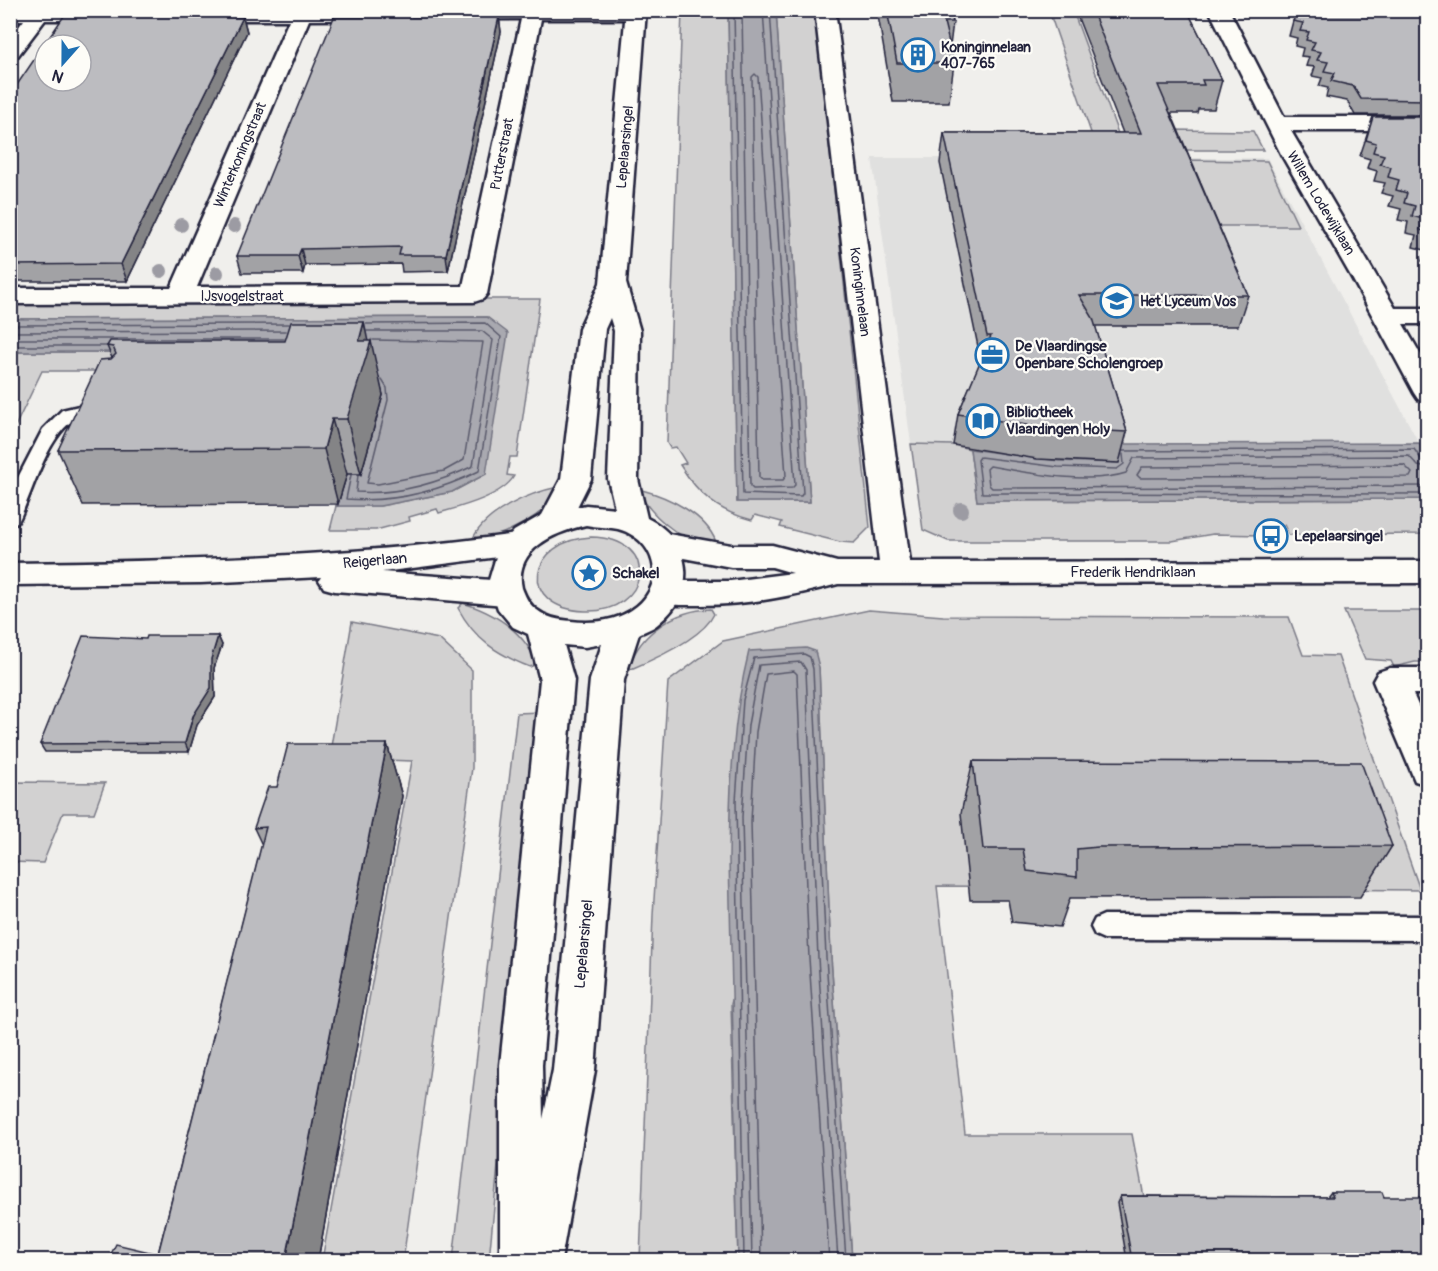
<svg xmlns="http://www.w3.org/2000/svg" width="1438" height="1271" font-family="Pangolin,sans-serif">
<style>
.built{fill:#e0e0df}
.green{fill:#d2d1d1;stroke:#7a7a86;stroke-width:1.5}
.water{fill:#a9a9b0;stroke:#737381;stroke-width:1.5}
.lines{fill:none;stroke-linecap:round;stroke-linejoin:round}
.shore{stroke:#58586a;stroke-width:1.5}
.service-casing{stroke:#22223b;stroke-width:5}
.minor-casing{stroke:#22223b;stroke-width:5}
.tertiary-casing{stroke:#22223b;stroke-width:5}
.service{fill:#fdfcf7;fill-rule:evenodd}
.minor{fill:#fdfcf7;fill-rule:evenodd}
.tertiary{fill:#fdfcf7;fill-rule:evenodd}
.tree{fill:#9c9ba3}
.wall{fill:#a2a2a5;stroke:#22223b;stroke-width:1.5}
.shaded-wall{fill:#848486;stroke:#22223b;stroke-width:1.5}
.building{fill:#bcbcc0;stroke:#22223b;stroke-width:1.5;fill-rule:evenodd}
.labels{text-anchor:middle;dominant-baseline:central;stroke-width:4.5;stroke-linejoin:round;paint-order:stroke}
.far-poi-label{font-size:14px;font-weight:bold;fill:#22223b;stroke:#fdfcf7;text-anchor:start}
.far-street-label{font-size:14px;fill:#22223b;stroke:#fdfcf7}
.poi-label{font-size:15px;font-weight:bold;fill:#22223b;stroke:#fdfcf7;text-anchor:start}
.street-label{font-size:15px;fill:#22223b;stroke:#fdfcf7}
</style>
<rect width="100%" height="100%" fill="#f0efec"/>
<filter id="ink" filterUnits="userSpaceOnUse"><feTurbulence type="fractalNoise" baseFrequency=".0167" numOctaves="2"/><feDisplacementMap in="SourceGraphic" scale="12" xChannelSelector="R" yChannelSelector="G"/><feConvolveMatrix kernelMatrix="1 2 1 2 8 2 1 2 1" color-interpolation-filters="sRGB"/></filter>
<g filter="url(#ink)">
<path class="built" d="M872,158H1267L1419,443L1114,444L1119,463H1094L1017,457L953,445L911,444Z"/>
<g class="green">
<path d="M682,11H728L737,502H810L776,11H815L870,527L854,543L840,542L780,527L782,522L755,515L752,520C717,511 699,495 680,465L686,463L676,447L670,448L667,443Z"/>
<path d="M1049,11H1073L1119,136L1168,130L1253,131L1263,150H1097Z"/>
<path d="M1178,160L1267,161L1298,226H1206Z"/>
<path d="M10,299H540L517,457H510L507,475L514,476C503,496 460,507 439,513L437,509L409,517L410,521L376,530H330L336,506H380L452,492L486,474L487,317L11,319Z"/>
<path d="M11,352H334L102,371H42L11,435Z"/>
<path d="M911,444L953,445L970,449L977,501L1427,499V534L1289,535L1284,525H1258L1261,535L1213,534L1172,541H948L923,530Z"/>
<path d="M558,487C555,492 553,499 549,504C537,518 491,544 473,538C487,511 529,493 558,487Z"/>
<path d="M642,490C669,497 706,515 716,542C690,550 654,518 641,496Z"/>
<path d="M591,537C663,538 649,614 585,611C516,608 528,540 591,537Z"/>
<path d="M463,603C495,613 524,631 537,664L530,667C497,654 475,640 458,608Z"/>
<path d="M711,609L714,614C703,638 655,659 631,669L629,666C641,632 675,610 711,609Z"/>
<path d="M869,610L943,616L1289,617L1303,655L1338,656L1420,890L937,886L965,1134H1132L1156,1260H852L831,957L819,667L731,1004L738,1260H640L653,915L668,682L723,641Z"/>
<path d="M1427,611V662H1415L1394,667L1391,661L1365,659L1344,611Z"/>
<path d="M352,622L439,639L472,670V768L403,1260H322L412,761L329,758Z"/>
<path d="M541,712L489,1260H453L517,713Z"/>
<path d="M11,782L105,783L94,813H63L43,863L11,862Z"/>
</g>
<g class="water">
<path d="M728,11H776L810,502H737Z"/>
<path d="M487,317L508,333L486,474L452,492L380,506H336L366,396L334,352H11L10,319Z"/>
<path d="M1419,443L1427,459V499L977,501L970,449L1059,461L1118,463L1113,444Z"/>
<path d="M806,648L815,651L819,667L831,957L852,1260H738L729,858C730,788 732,719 749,651Z"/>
</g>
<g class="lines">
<g class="shore">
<path d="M734,10L743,494L801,496L803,493L770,10"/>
<path d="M742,10L750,486L753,489L792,488L795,485L763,10"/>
<path d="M755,74L758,77L786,476L783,480H762L759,477L752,77Z"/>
<path d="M10,325L289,324"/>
<path d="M10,332L286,331"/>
<path d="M10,339H284"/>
<path d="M373,340L483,342L464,460L444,471L378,484L367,483L388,400L387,388L382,380"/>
<path d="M10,346H106"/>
<path d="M1123,451L1414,449L1421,459L1428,460"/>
<path d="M1123,454L1124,464L1117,469L1058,467L980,457L978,460L982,493L1428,494"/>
<path d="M1404,465L1412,473L1410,477L1140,478L1137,475L1142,467Z"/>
<path d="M1428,468L1418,466L1409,456L1134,458L1126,473C1089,485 1029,473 990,466L987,469L989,485L992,488L1428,486"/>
<path d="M351,475L346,499C393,503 437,492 479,471L501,337L485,323L366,324"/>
<path d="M358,475L356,492C397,495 436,484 473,466L493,340L482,331H367"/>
<path d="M744,1260L736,801L743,700L754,658L804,654L810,657L813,669L826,957L846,1260"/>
<path d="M752,1260L742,817L748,725L759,665L801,662L806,670L818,958L838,1260"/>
<path d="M761,1260L751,821L756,732L766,674L794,671L797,674L809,958L829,1260"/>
</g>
<defs>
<g id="service">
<path d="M96,402L112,404L115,408L112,412C101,415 89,412 79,417C49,430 33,490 20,518L17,523L10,525V493L43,429L62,410Z"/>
<path d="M1104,915L1428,916V940L1104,939L1095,935L1091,927L1095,919Z"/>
</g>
<g id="minor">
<path d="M10,10H644L646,13L643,17L636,19H541L487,294L483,299L474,302L10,304V288H171L289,20H45L17,57L10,59V38L24,20H10ZM521,19L463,286L197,287L309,20Z"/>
<path d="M815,10H835L910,562L1428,561V583L838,584C792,596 749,605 701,605C686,605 671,606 656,601L651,593L656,585L667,581H730L793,573L772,567H731L652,552L647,544L652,536L663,533L731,545H772L837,562H879Z"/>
<path d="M1209,10H1229L1284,117H1428V131H1291L1395,308H1428V324H1403L1428,367V402L1418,399L1414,393L1352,278L1281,154Z"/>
<path d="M517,534L528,537L533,545L528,553L382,572L505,581L516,585L521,593L516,601L505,605L335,591L324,588L319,580L321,577L201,583L10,585V563C180,561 349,557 517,534Z"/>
<path d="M1390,668H1428V694H1413L1428,728V785L1415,781L1373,681L1378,672Z"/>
</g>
<path id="tertiary" d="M626,10H646L626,283L640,331L638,479L647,518C692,540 699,591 659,623C654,628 645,631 639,634L624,680L595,1070L561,1260H500V1065L540,680L528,634L513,627L498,609L489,580L498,550L514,531L542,515L561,479L579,329L600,283ZM610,318L614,331L608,479L615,508L586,505L577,507L591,479L605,329ZM586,525C596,527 608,527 618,529C655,539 667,581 637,606C619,621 593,624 571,621C559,620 547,618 537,610C529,605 525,596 522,588C513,549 556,532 586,525ZM602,644L590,680L553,1070L543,1119L542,1065L574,680L564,645L585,647Z"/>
</defs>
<use href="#service" class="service-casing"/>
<use href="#minor" class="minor-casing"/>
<use href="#tertiary" class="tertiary-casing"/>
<use href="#service" class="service"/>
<use href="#minor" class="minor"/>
<use href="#tertiary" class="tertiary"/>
</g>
<g class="tree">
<circle cx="181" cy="225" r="7"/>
<circle cx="234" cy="226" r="7"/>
<circle cx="161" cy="271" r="7"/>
<circle cx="217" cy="273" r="7"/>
<circle cx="961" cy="510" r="8"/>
</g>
<g class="wall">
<path d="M176,10L178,15L243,17L247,32L127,281H10V95Z"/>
<path d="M431,10H442L443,18L499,17L501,32L448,271L402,272L401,264L305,265L303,273H242L237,256L431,17Z"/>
<path d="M877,10H950L953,22L950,46L954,63L949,102H893Z"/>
<path d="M1080,10H1187L1222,80L1214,109H1198L1197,113H1171L1248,295L1238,326H1095L1127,432L1119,463L1037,459L953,445L958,414L981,361L940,163L944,133H1123L1078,18Z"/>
<path d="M1428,10V115H1355L1347,101L1326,97L1328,88L1319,86L1322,78L1312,76L1315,67L1306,66L1309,57L1301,56L1303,48L1295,46L1297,38L1289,36L1293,21Z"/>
<path d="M1373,117H1428V262L1422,261L1425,250L1413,247L1416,235L1406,233L1408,222L1398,220L1401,209L1389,206L1393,196L1381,193L1385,183L1374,181L1377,171L1367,168L1370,159L1360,156Z"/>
<path d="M368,341L383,395L361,474H347L338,504L83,505L58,450L112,358L107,346Z"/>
<path d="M218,636L222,645L214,668L215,697L197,725L189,752H45L40,744L146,639Z"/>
<path d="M387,744L402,796L318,1260H108L158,1254L262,845L254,828L277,787Z"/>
<path d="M973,761L1392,846L1360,897L1080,898H1070L1060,927L1012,922L1008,900H970L961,813Z"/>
<path d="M1331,1192L1384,1197L1428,1260H1127L1117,1203L1120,1196L1327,1197Z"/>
</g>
<g class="shaded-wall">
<path d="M174,10H176L180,22L171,15Z"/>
<path d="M439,10H442L444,22L434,18Z"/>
<path d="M243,17L247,32L127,281L121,264Z"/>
<path d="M499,17L501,32L448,271L446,255Z"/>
<path d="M301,249L305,265L303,273L298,256Z"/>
<path d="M364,322L369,347L371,341L383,395L361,474L347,419L359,341Z"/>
<path d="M332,419L347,474L338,504L324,449Z"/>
<path d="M218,636L222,645L214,668L215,697L197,725L189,752L185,743Z"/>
<path d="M387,744L402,796L318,1260H286Z"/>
</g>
<g class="building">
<path d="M68,10H174L171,15L243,17L121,264L10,265V95ZM45,45H81V81H45Z"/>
<path d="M431,10H439L434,18L499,17L446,255H399L401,247L301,249L298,256H237L334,17H431Z"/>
<path d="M887,10H950L953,22H944L954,63H897Z"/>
<path d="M1092,10H1187L1222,80H1202L1204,85H1158L1248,295H1079L1093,318L1127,432L1044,428L958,414L991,336H987L944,133H1141Z"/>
<path d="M1298,10H1428V100L1361,99L1353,86L1331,81L1335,73L1324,71L1328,62L1317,60L1321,52L1311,50L1315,42L1306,40L1309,32L1300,31L1303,23L1293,21Z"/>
<path d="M1373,117H1428V232L1420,230L1423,219L1412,216L1415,206L1404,203L1407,193L1396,190L1399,180L1388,177L1391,167L1380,164L1384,155L1373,152L1376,143L1366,140Z"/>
<path d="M291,322H364L359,341H371L347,419H332L324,449L58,450L100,360L111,359L116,354L113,347L107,346L110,341H285Z"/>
<path d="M83,636L146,639L147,636H218L211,659V688L193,716L185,743L40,744Z"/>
<path d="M288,744H387L286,1260H108L116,1244L158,1254L266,827L254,828L268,787H277Z"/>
<path d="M973,761L1361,762L1392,846L1098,847L1077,849V877L1027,871L1023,849H983Z"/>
<path d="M1331,1192H1382L1384,1197H1428V1260H1132L1120,1196L1333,1197Z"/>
</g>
</g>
<defs>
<symbol id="building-ring" viewBox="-11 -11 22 22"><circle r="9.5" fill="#fdfcf7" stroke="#1f6fb2" stroke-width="1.5"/><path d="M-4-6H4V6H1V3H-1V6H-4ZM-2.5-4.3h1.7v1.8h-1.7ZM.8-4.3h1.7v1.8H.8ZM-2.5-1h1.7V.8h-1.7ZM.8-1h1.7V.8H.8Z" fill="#1f6fb2"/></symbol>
<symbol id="school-ring" viewBox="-11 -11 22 22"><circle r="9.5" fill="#fdfcf7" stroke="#1f6fb2" stroke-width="1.5"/><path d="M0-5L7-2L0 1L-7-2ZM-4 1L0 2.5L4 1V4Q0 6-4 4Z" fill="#1f6fb2"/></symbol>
<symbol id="office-ring" viewBox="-11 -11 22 22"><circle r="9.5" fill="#fdfcf7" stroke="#1f6fb2" stroke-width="1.5"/><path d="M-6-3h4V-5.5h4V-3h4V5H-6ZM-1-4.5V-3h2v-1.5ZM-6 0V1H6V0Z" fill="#1f6fb2"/></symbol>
<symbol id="library-ring" viewBox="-11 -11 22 22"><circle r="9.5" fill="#fdfcf7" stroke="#1f6fb2" stroke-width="1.5"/><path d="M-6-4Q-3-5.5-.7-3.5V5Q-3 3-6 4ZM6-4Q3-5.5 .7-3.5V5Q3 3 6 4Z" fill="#1f6fb2"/></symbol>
<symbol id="bus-ring" viewBox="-11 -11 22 22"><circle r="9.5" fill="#fdfcf7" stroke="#1f6fb2" stroke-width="1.5"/><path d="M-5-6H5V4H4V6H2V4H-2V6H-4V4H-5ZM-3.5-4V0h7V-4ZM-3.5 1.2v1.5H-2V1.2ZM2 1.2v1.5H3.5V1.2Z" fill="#1f6fb2"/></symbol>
<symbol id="sight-ring" viewBox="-11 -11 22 22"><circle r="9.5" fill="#fdfcf7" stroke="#1f6fb2" stroke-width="1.5"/><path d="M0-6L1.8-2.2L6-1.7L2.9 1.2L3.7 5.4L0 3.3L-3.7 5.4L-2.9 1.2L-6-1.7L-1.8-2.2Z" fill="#1f6fb2"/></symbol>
</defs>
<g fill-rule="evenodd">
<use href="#building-ring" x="899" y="36" width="38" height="38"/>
<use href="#school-ring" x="1098" y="282" width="38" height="38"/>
<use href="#office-ring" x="973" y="336" width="38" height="38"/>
<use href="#library-ring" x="964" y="402" width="38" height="38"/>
<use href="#bus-ring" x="1252" y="517" width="38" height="38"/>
<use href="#sight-ring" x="570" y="554" width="38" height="38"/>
</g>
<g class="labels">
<g class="far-poi-label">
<text x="941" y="47">Koninginnelaan<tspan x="941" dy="16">407-765</tspan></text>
<text x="1140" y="301">Het Lyceum Vos</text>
</g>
<g class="far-street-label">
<text transform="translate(625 147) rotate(-85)">Lepelaarsingel</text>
<text transform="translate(502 154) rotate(-79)">Putterstraat</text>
<text transform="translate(240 155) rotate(-67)">Winterkoningstraat</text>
<text transform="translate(1321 203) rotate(59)">Willem Lodewijklaan</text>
<text transform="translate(860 292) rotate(83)">Koninginnelaan</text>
<text x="242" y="296">IJsvogelstraat</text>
</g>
<g class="poi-label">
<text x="1015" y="346">De Vlaardingse<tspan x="1015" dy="17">Openbare Scholengroep</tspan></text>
<text x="1006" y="412">Bibliotheek<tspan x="1006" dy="17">Vlaardingen Holy</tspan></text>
<text x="1294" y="536">Lepelaarsingel</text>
<text x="612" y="573">Schakel</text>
</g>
<g class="street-label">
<text transform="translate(375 561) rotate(-5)">Reigerlaan</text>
<text x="1133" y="572">Frederik Hendriklaan</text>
<text transform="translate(584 944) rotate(-85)">Lepelaarsingel</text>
</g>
</g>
<rect width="1438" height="1271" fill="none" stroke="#fdfcf7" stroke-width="36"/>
<rect x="18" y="18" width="1402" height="1235" fill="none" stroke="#22223b" stroke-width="2" filter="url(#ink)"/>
<g transform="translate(63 63) rotate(201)"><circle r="28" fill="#fdfcf7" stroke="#a5a5ac" stroke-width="1.5"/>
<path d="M0-4.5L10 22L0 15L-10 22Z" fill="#1f6fb2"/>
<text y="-9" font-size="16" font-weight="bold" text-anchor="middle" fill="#22223b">N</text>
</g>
</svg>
